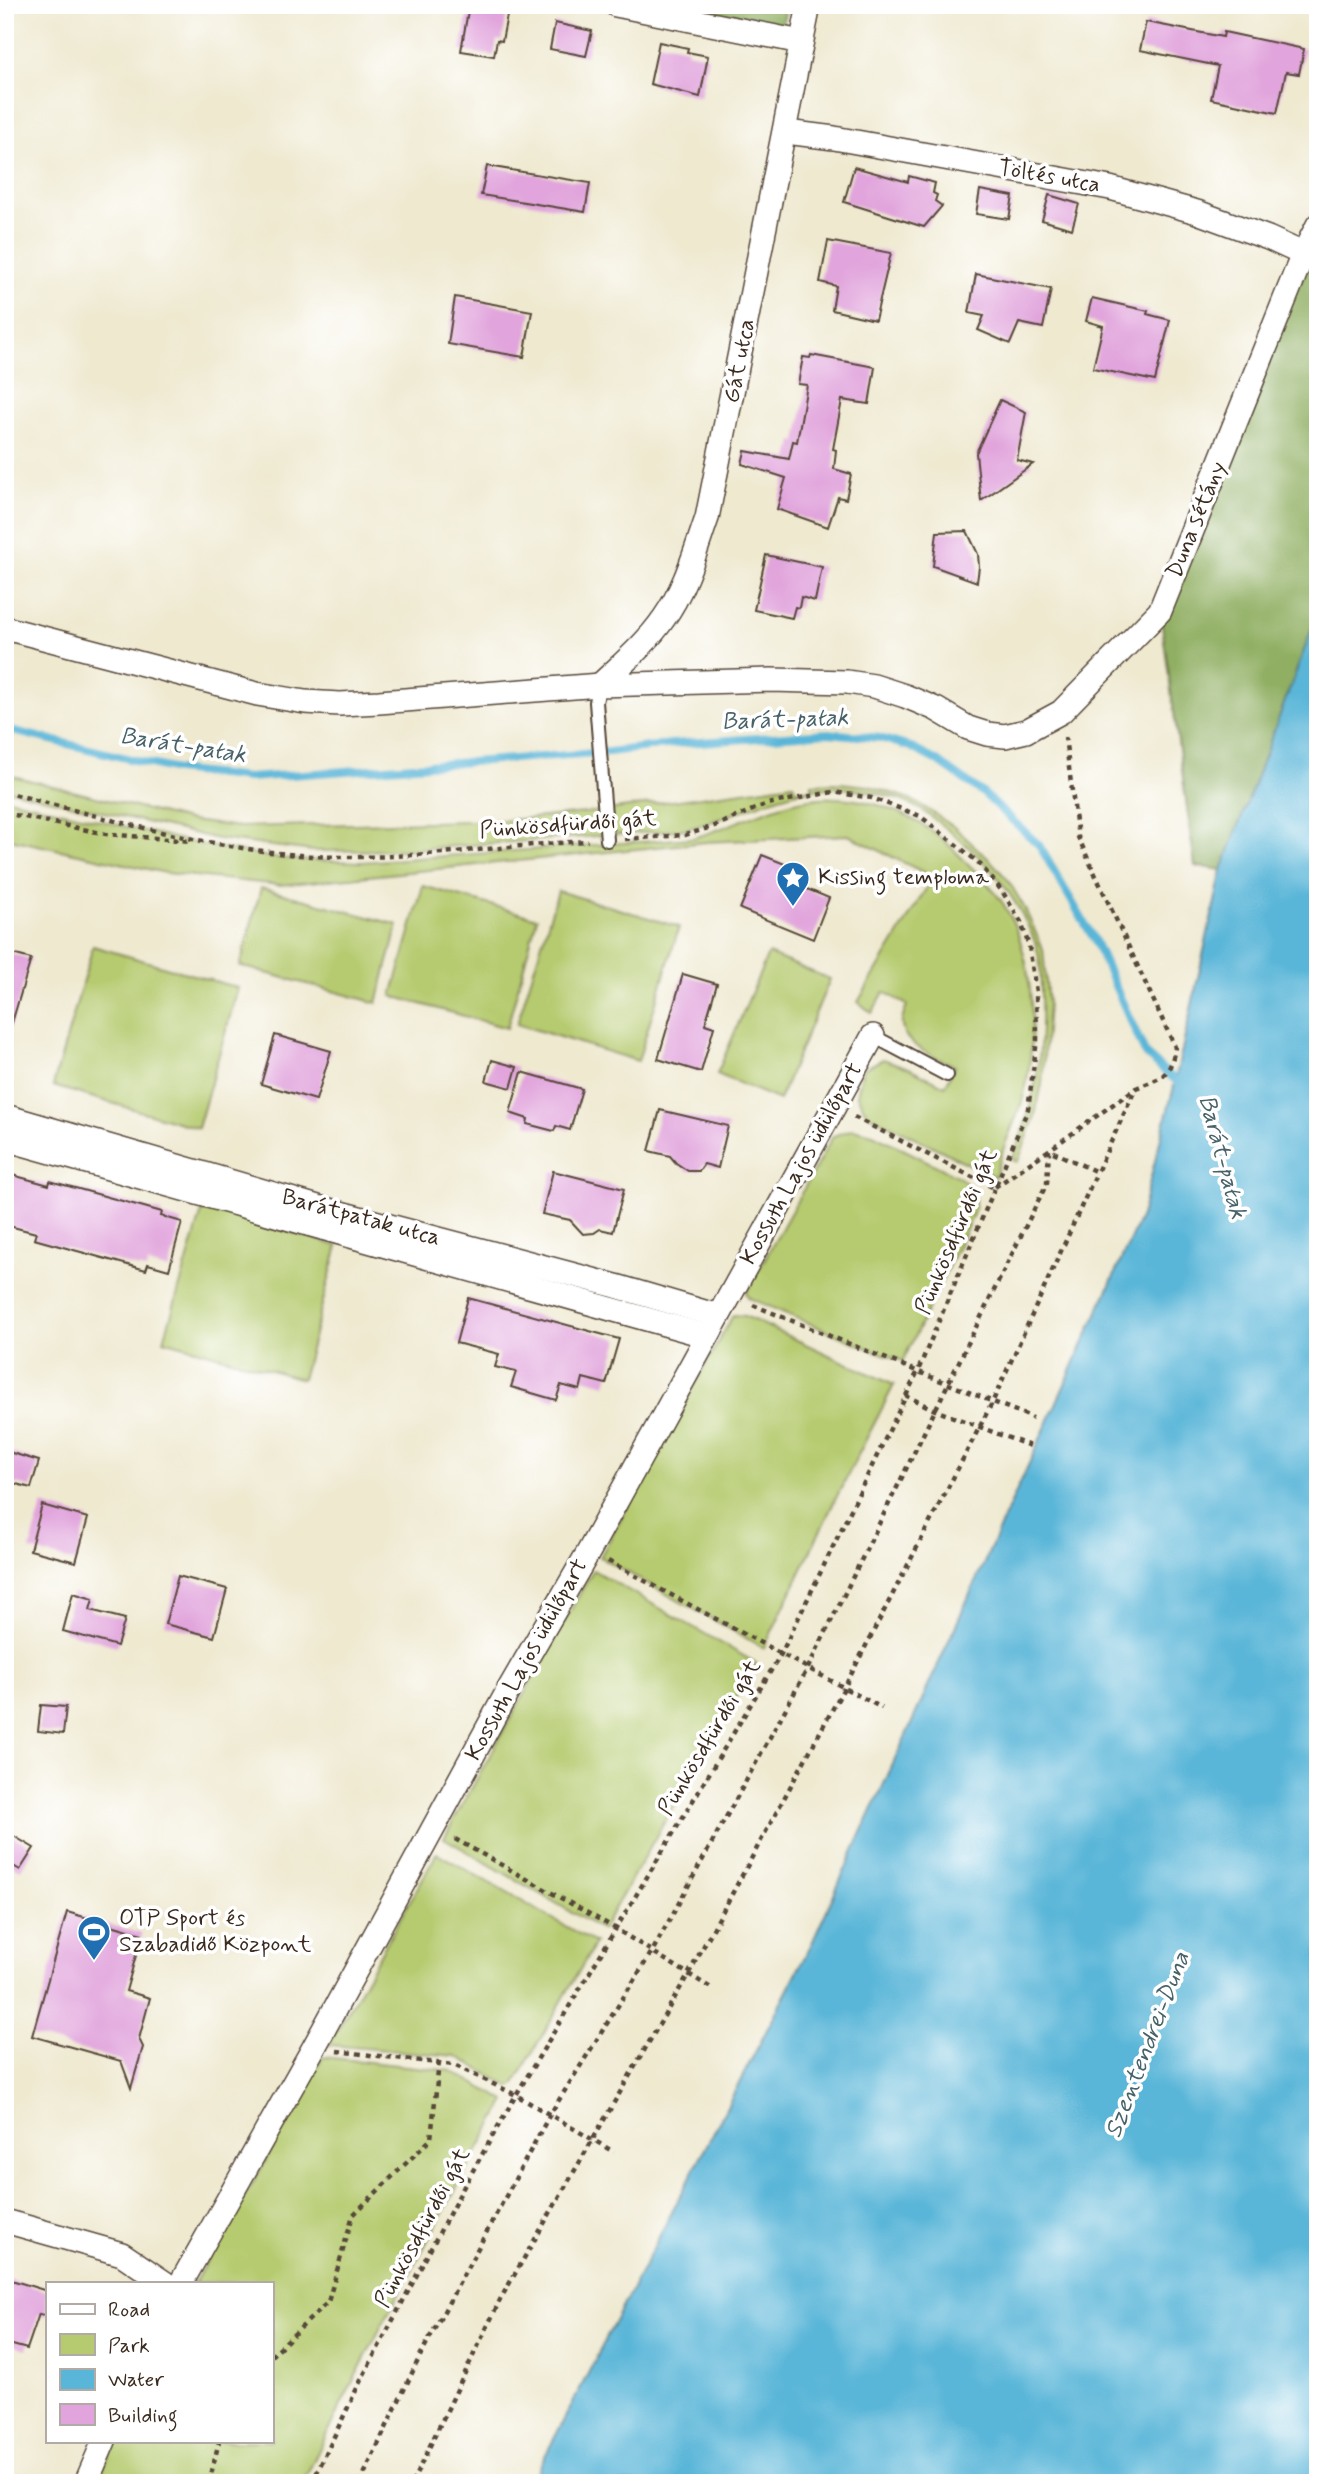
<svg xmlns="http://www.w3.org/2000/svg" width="1323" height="2488" font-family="Mynerve,sans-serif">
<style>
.green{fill:#b6cb6f;stroke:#787a46;stroke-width:2}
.forest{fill:#90af62;stroke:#666c40;stroke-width:2}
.water{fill:#5ab6d8;stroke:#4a707b;stroke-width:2}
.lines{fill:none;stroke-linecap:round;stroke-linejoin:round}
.stream{stroke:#5ab6d8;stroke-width:8}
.building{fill:#e1a4dc}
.lane-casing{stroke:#564739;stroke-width:16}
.street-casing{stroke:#564739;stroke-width:26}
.path{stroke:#564739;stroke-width:4.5;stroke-dasharray:5 5;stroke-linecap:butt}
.lane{stroke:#fff;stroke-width:12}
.street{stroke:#fff;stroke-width:23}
.labels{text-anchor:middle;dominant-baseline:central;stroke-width:7;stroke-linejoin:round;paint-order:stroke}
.street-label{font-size:23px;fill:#3b2a1e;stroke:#fff}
.poi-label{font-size:23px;fill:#3b2a1e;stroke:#fff;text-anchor:start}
.water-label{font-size:24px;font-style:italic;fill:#476268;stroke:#fff}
</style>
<rect width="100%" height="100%" fill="#fff"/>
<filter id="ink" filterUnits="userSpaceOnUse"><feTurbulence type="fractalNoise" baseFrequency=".0143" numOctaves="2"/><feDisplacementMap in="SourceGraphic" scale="14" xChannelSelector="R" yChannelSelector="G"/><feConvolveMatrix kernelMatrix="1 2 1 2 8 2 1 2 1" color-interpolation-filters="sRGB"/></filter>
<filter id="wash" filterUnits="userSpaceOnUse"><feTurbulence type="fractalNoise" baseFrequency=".00686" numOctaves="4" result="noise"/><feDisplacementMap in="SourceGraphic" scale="28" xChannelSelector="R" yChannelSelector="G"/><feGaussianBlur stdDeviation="1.57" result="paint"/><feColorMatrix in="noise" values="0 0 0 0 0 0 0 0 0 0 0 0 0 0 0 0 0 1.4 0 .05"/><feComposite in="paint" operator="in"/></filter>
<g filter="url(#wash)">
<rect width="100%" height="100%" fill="#efe9d0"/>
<g class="green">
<path d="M5,774L191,821L239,827L509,820L586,813L793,784L798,791L812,789V784L840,783L869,786L908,798L924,807L954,827L991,861L1008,880L1024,907L1043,949L1048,1004L1042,1084L1034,1119L1019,1159L1016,1162L1012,1160C1036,1102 1043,1057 1041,995C1041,977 1041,959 1035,942C1018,899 989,862 953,834C943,826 933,818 923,811C900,796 864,789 837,788C778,787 734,820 679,830L402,850L313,851L218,839L5,789Z"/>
<path d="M5,798L199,844L275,858L302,860L362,862L693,838C736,826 775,801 820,798C872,796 922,816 958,854C974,870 992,886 1004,905C1036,957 1038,1044 1022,1102C1018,1114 1012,1125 1008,1137C1002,1150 999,1164 995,1177L867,1114L857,1095L863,1069L883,1059L909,1068L945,1086L955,1066C938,1058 899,1045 902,1021C903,1016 905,1010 907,1005L884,992L872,1013L858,1002L933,877L848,835L706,842L280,885L166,873L5,838Z"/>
<path d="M423,886L537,918L507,1028L392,996Z"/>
<path d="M261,888L398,925L377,1003L240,966Z"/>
<path d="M558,891L679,927L638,1061L517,1024Z"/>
<path d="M93,946L238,988L198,1128L53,1086Z"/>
<path d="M768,954L830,979L779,1100L717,1074Z"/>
<path d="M853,1129L873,1134L959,1177C973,1187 979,1200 972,1217L903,1361L870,1349L749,1298L746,1293L833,1136Z"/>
<path d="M203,1208L338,1246L302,1379L164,1340Z"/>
<path d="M733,1315L745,1316L894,1385L835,1500L764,1648L600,1557Z"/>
<path d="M593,1570L756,1663L602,1930L444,1838Z"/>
<path d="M437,1853L595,1943L514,2085L510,2087L456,2056L329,2045Z"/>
<path d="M323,2057L452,2071L506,2101C434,2226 365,2352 303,2483H96L115,2441H271V2283H194L264,2164Z"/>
</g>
<g class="forest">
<path d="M678,5H786L783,27Z"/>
<path d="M1318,225V613L1222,870L1195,866L1160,611Z"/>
</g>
<path class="water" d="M1318,613V2483H531L812,1943L1141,1216L1173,1090L1222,870Z"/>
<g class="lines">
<path class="stream" d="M5,729L176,770L248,778L609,752L672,744L828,733L880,738L910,747L939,762L983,793L1039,845L1095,941L1146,1055L1181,1085"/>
</g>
<g id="blocks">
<g class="building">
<path d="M469,5H509L502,41L497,40L494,56L461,51Z"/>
<path d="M1146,22L1223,37L1224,32L1304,49L1299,74L1286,72L1277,113L1211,99L1218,66L1140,50Z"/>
<path d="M555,23L592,31L586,56L550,49Z"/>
<path d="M659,42L688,48L687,52L708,56L700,97L650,84Z"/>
<path d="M487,166L590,183L585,212L481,195Z"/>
<path d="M854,167L908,182L909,176L935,183L933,193L937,195L935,201L942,206L924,227L844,202Z"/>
<path d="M980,190L1013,196L1009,219L976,214Z"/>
<path d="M1049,195L1079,204L1072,229L1042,220Z"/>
<path d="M828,241L891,253L875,320L832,310L836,286L820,282Z"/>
<path d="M976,274L1051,289L1043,328L1019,323L1010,344L978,330L984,316L969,313Z"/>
<path d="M455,297L532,311L524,357L448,344Z"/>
<path d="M1092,298L1148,311L1147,314L1170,320L1155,381L1093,368L1103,326L1086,321Z"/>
<path d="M811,355L875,367L869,404L842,400L833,449L836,450L834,469L851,474L846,499L838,497L828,527L777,509L786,478L742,464L745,451L789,459L793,441L797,442L807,385L798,384L803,357L810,358Z"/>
<path d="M1000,400L1026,412L1017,460L1033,464L981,501L976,453Z"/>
<path d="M967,531L978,554L979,567L977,582L933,566L937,532Z"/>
<path d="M766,555L822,567L815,601L801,597L799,608L795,607L792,618L754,610Z"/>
<path d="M762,855L785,864L780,878L829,898L813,939L740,909Z"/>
<path d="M5,952L31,959L11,1026L5,1025Z"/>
<path d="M683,974L717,984L705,1024L714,1027L701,1072L658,1059Z"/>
<path d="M275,1035L331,1051L316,1100L261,1084Z"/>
<path d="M492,1060L517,1067L511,1088L486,1081Z"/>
<path d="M522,1072L582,1089L570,1130L556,1126L554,1131L527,1124L528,1119L510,1113Z"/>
<path d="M660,1110L728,1126L718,1168L704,1164L699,1171H688L676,1163L670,1156L649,1151Z"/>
<path d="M553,1171L624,1189L613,1232L600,1229L594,1233L583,1234L570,1220L542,1214Z"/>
<path d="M5,1173L49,1185L50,1181L162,1212L161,1216L182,1222L169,1270L148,1264L146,1270L34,1239L36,1233L5,1225Z"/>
<path d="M468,1298L619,1339L606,1384L583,1378L580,1390L561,1385L556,1400L511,1387L516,1372L495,1367L499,1354L456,1343Z"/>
<path d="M5,1451L39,1461L31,1488L5,1481Z"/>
<path d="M42,1505L88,1518L76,1562L30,1550Z"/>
<path d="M178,1576L227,1589L214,1637L165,1624Z"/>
<path d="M73,1593L93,1599L90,1610L125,1619L117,1646L63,1631Z"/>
<path d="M41,1705L66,1707L63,1734L38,1731Z"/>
<path d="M5,1831L34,1848L20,1870L5,1861Z"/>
<path d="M67,1912L142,1934L126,1991L150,1998L139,2039L143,2047L131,2088L121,2061L32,2036Z"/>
<path d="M5,2278L47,2291V2316L39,2314L27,2349L5,2343Z"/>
</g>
</g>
</g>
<g filter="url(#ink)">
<use href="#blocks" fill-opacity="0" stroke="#564739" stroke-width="2"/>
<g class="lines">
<defs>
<g id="lane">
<path d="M600,685L596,702L607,840"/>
<path d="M873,1036L947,1075"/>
</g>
<g id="street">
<path d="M616,5L801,42"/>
<path d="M786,132L834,138L1110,188L1197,212L1268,238L1303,254"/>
<path d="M5,628L257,694L305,702L340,704L379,702L600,685L771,680L847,682L874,686L905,696L936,709L968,728L987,734L1005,736L1026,731L1061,712L1160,611L1303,254L1318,225"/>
<path d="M600,685C622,664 647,643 664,618C685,589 695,552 707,518L809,5"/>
<path d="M5,1116L318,1207L616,1286L718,1316"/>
<path d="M5,1139L707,1336"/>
<path d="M5,2221L122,2254L165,2283"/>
<path d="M181,2283L313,2049L509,1689L589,1551L873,1036"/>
<path d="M86,2483L104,2441"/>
</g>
</defs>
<use href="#lane" class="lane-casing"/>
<use href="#street" class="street-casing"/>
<g class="path">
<path d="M5,792C106,818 208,849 312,856C404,861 497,846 588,841"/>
<path d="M5,813L106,834L191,841"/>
<path d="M854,1117L994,1188"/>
<path d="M995,1187L1049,1150L1097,1172L1136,1088C1162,1077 1170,1078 1175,1047L1078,837L1065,737"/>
<path d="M753,1305L1033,1418"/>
<path d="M905,1395L935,1410L1030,1446"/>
<path d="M608,1561L882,1708"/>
<path d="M455,1839L611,1926L711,1988"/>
<path d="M337,2051L454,2065L516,2095L614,2152"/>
<path d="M271,2356L328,2302L353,2215L431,2139L439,2062"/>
<path d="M209,2483L219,2441"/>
<path d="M312,2483L359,2384L463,2188L516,2095L781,1654L917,1373L1028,1109L1037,1040L1036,992L1029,946L1021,922L1002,891L978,862L920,816L872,798L833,792L767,804L712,827L685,835L625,839"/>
<path d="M360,2483L421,2354L549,2116L653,1950L808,1668L1047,1183L1049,1150L1136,1088"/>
<path d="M412,2483L501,2298L689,1973L844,1688L992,1403L1097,1172"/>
</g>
<use href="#lane" class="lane"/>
<use href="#street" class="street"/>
</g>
</g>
<defs>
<symbol id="sight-pin" viewBox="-11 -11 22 30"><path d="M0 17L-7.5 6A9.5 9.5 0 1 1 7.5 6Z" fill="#1f6fb2" stroke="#fff"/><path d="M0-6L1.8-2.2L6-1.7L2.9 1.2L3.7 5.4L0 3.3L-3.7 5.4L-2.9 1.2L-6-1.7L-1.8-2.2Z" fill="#fff"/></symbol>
<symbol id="stadium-pin" viewBox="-11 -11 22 30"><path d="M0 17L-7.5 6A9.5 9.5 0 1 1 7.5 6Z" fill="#1f6fb2" stroke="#fff"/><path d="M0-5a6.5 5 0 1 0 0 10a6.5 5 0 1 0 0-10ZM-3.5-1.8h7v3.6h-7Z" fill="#fff"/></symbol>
</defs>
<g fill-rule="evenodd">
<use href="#sight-pin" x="774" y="859" width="38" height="52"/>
<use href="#stadium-pin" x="75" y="1913" width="38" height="52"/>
</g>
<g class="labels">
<g class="street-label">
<text transform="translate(1049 177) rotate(10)">Töltés utca</text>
<text transform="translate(740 361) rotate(-79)">Gát utca</text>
<text transform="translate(1197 520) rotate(-68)">Duna sétány</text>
<text transform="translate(568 825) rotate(-4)">Pünkösdfürdői gát</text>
<text transform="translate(802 1164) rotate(-61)">Kossuth Lajos üdülőpart</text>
<text transform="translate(361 1218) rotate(15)">Barátpatak utca</text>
<text transform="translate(957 1232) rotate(-67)">Pünkösdfürdői gát</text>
<text transform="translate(527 1660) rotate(-61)">Kossuth Lajos üdülőpart</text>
<text transform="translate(710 1738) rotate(-59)">Pünkösdfürdői gát</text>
<text transform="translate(423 2228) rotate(-62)">Pünkösdfürdői gát</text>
</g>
<g class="poi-label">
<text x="818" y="878">Kissing temploma</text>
<text x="119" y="1919">OTP Sport és<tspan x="119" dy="26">Szabadidő Központ</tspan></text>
</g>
<g class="water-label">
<text transform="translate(785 720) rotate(-2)">Barát-patak</text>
<text transform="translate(183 746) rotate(9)">Barát-patak</text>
<text transform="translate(1222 1157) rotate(75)">Barát-patak</text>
<text transform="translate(1148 2045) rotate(-69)">Szentendrei-Duna</text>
</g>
</g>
<rect width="1323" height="2488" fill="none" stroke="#fff" stroke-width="28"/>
<rect x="46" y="2282" width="228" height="161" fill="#ffffff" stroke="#b1aaa5" stroke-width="2"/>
<rect x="60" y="2304" width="35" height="10" fill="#ffffff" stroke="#b1aaa5" stroke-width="2"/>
<text x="108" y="2316" font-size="21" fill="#3b2a1e">Road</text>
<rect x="60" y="2334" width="35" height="21" fill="#b6cb6f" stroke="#b1aaa5" stroke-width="2"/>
<text x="108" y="2352" font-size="21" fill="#3b2a1e">Park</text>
<rect x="60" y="2369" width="35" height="21" fill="#5ab6d8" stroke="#b1aaa5" stroke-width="2"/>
<text x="108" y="2386" font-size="21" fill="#3b2a1e">Water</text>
<rect x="60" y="2404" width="35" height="21" fill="#e1a4dc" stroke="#b1aaa5" stroke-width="2"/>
<text x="108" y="2422" font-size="21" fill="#3b2a1e">Building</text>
</svg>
